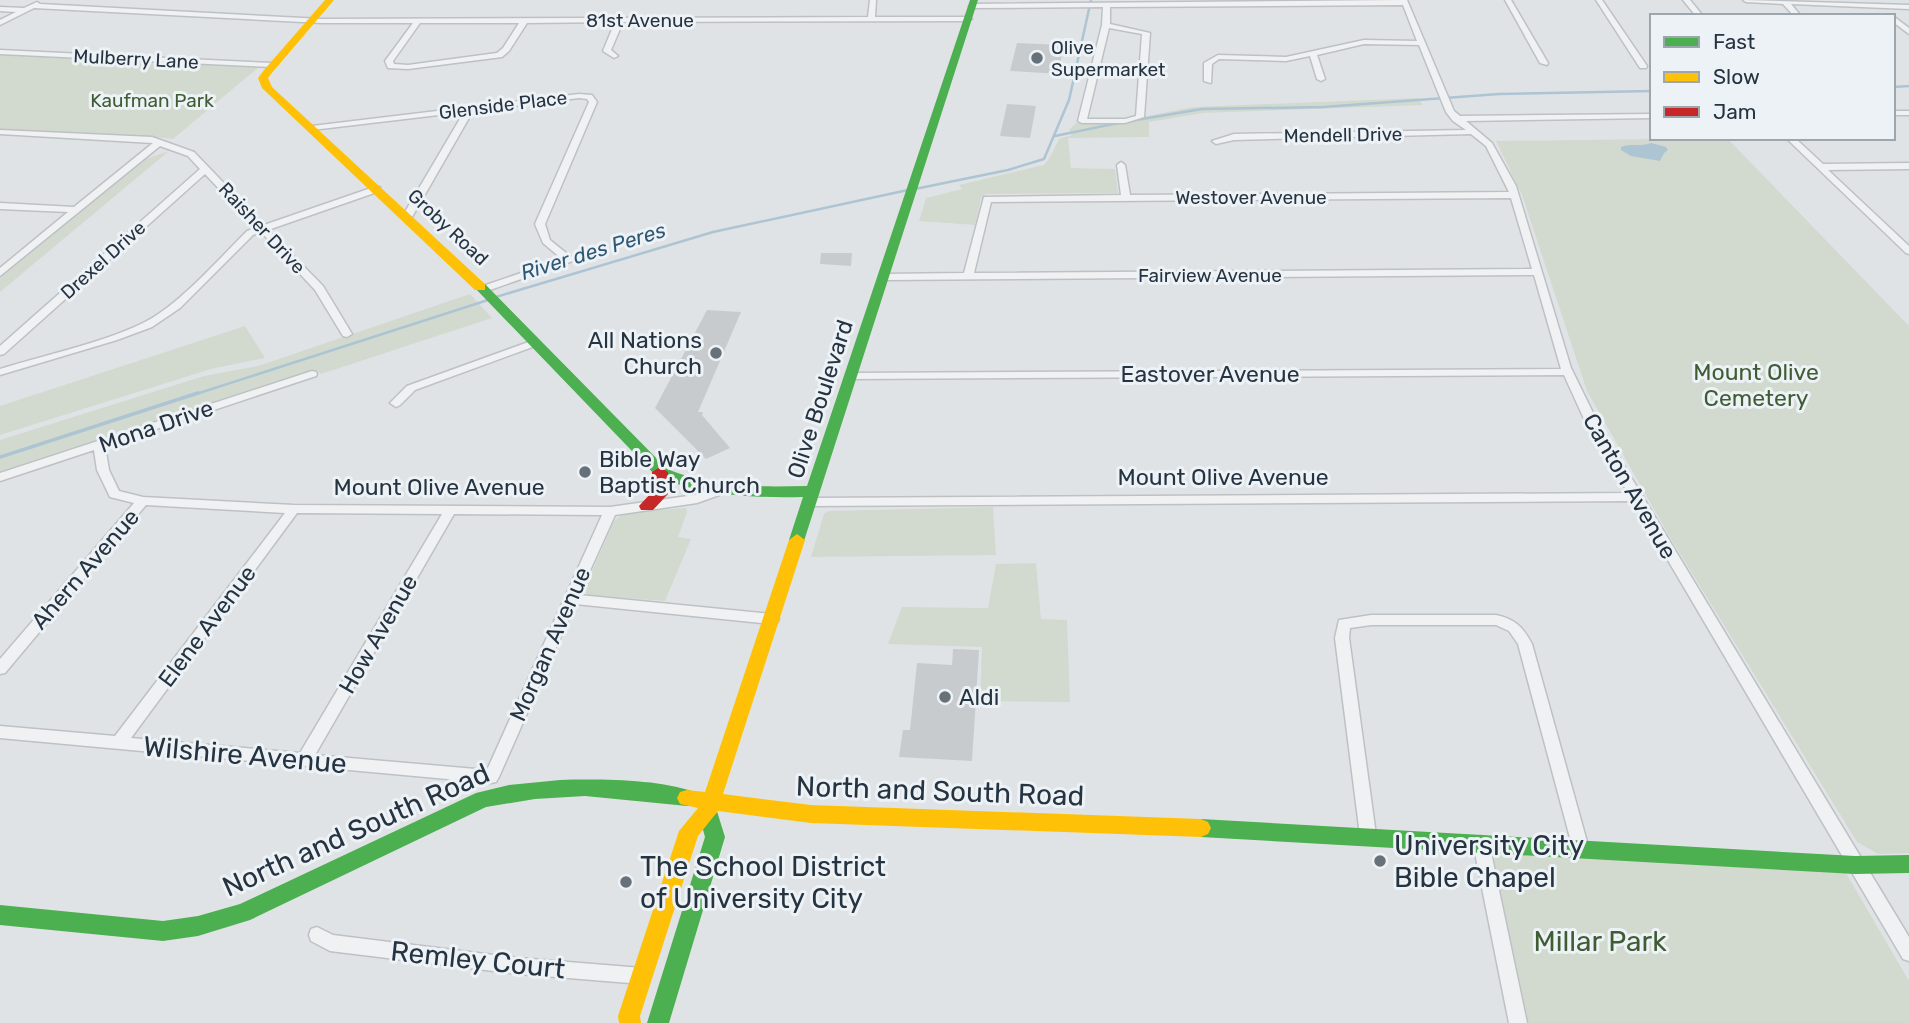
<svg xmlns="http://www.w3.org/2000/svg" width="1909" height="1023" font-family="Rubik,sans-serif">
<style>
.green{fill:#d2dad0}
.water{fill:#adc4d2}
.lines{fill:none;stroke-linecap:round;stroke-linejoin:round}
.stream-far1{stroke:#adc4d2;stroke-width:2.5}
.stream{stroke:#adc4d2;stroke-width:3.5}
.building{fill:#c8cbce}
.street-casing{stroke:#bec1c4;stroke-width:3}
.street{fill:#f0f1f2;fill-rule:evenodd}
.fast{fill:#4caf50;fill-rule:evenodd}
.slow{fill:#ffc107;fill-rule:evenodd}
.jam{fill:#c62828;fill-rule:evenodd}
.poi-dot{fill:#67717a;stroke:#edf2f6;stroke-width:2.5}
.labels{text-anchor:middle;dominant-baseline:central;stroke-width:6;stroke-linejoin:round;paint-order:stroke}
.far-street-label{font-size:19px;fill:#263340;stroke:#edf2f6}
.far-poi-label{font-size:19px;fill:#263340;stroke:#edf2f6;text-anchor:start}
.far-park-label{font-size:19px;fill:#405c33;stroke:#edf2f6}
.far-water-label{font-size:21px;font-style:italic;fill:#2f5875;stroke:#edf2f6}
.poi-label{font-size:23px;fill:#263340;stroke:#edf2f6;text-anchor:start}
.park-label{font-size:23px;fill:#405c33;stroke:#edf2f6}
.street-label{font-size:23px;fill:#263340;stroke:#edf2f6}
.near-street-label{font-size:28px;fill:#263340;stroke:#edf2f6}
.near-poi-label{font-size:28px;fill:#263340;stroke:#edf2f6;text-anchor:start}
.near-park-label{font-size:28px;fill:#405c33;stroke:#edf2f6}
</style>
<rect width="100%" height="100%" fill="#e0e3e6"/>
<g class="green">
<path d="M0,54L259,67L173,139L156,137L0,130Z"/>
<path d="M1418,98L1423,105L1203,113L1149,122V137L1068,138L1071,168L1115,169L1118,193L986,194L981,198L975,225L919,221L926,198L962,189L959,185L1044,165L1050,157L1059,139L1072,135L1069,130L1076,123L1107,124L1193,107Z"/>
<path d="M1727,138L1909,326V853L1878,854L1857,842L1668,534L1587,391L1522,195L1496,141Z"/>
<path d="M169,151L0,292V278L142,160Z"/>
<path d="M470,294L492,318L321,374L315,370L0,473V440L204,376L258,366Z"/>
<path d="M245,326L265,358L211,369L0,435V406Z"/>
<path d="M993,507L996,555L811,557L824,514L828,511Z"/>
<path d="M686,508L687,512L678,537L691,539L665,601L589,595L583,592L614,521L626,512Z"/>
<path d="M1036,563L1041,619L1067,620L1070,702L980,701L982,647L888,644L902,607L988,608L996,564Z"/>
<path d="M1492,852L1846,873L1909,981V1023H1528Z"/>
</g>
<path class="water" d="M1651,143L1666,147L1668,150L1664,153L1660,161L1631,156L1621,150V147C1631,143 1641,147 1651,143Z"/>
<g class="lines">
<g class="stream-far1">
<path d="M1893,87L1909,86"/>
<path d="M1130,121L1202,109L1323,107L1499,94L1652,91"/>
<path d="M1055,136L1123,122"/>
<path d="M915,189L1008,170L1044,159L1069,100L1091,0"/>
<path d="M496,297L713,232L908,190"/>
<path d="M193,395L488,300"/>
</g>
<path class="stream" d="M0,457L198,393"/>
</g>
<g class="building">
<path d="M1017,43L1063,45L1059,74L1010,71Z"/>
<path d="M1007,104L1036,106L1030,138L1000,136Z"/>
<path d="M821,253H852L851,266L820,264Z"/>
<path d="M707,310L741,312L698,412H703L702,415L730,448L706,459L655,408Z"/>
<path d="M953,649L979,650L972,761L899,757L903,730H910L917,663L952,665Z"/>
</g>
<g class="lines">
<defs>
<g id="street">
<path d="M870,0H876L875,17H968L972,19L968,21L623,22L611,50L618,56L614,58L603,51L615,22L527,23L509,51L502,57L408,69L388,68L385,61L413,23H322L34,8L0,25V20L16,12L0,11V7L24,8L37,2L40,4L322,19L868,17ZM420,23H519L503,48L497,53L408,65L394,64L393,61Z"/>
<path d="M1401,0H1407L1454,111L1460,116L1652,114V118L1466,121L1492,143L1516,186L1571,368L1597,421L1909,937V961L1903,959L1633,501L810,506L804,502L810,498L1628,493L1585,421L1564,375L852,379L847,376L852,373L1561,369L1534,275L884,280L879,277L884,274L964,273L984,197L1121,195L1117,165L1121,162L1125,165L1130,195L1509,192L1486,146L1471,134L1234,140L1216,144L1212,141L1234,134L1466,130L1453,121L1446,112L1419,45L1364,44L1317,55L1325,79L1321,81L1317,79L1310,56L1286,61L1219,59L1212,64L1211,83L1204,81V63L1218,55L1286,57L1364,40L1417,41L1403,5L1110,7V24L1150,33L1144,117L1125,123H1082L1078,121L1102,25L1103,7L972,8L969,6L972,4ZM1109,28L1142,34L1136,116L1125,119H1087ZM1511,198L1532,269L974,273L991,202Z"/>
<path d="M1505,0H1511L1548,63L1547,65L1540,63Z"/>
<path d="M1596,0H1602L1647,66L1646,68H1640Z"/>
<path d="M1683,0H1690L1703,16H1696Z"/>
<path d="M1743,0L1909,5V9L1791,4L1801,16H1794L1783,4L1746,2Z"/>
<path d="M1893,16L1909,28V34L1893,22Z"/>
<path d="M0,50L272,63L276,65L272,67L0,54Z"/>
<path d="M579,94L592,95L597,102L545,224L550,240L571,257L585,252L590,255L484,292L479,289L480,287L562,259L543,243L535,224L589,102L587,99L579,98L473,111L412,217L407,220L402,217L464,112L312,130L308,128L312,126Z"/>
<rect x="1893" y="111" width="16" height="4"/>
<path d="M0,130L152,137L194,152L264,225L374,187H380V191L268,230L323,286L352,334L347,337L343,336L315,290L261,232L253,235L180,308L152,327L117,340L0,375V369C45,355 102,343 143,323C177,307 219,259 247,231L256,228L205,174L4,354L0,355V346L200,169L188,156L160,146L0,276V268L68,212L0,209V203L74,207L153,143L0,134Z"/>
<path d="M1786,138H1795L1823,164L1909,163V169L1828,170L1909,246V254L1906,253Z"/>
<path d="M534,340L539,343L538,345L415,390L400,405L396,407L390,403L407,386Z"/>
<path d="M312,371L316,372L317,374L316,376L105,446L109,470L119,491L143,497L294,505L610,507L695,495L718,487L724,491L722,494L697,503L615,515L579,595L772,614L777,615L779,619L777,623L772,624L575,604L499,777L496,782L491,783L0,738V726L115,736L285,513L146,505L5,673L0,674V659L134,503L110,497L97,470L94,450L0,481V473ZM297,513L442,514L300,753L131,738ZM454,514L602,515L487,770L315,755Z"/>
<path d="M1371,615H1496C1515,619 1523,627 1532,644L1589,849L1587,854L1581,856L1575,854L1573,849L1518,644L1509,631L1496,625H1371L1350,628L1349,638L1376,835L1374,840L1368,842L1362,840L1360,835L1335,638L1339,620Z"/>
<path d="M1481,836L1487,838L1489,843L1527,1023H1509L1473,843L1475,838Z"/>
<path d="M317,927L333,935L519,958L642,968L648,970L651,976L648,982L642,984L519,974L330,951L311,941L309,935L311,929Z"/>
</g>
</defs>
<use href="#street" class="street-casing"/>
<use href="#street" class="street"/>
<g class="fast">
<path d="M970,0H978L803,544H791L789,540L803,497C752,498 705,496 657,477L474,287L475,284H485L667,469C713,488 759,487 807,486Z"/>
<path d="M560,780C599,779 658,779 694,792L697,798L694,804L687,806L585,796L535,799L486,807L250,920L198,936L163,941L0,925V905L163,921L198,916L240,904L476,793L509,785Z"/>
<path d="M708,802L715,805L725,837L669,1023H647L705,837L698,811L701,805Z"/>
<path d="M1201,819L1855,856L1909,855V873L1855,874L1201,837L1194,834L1191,828L1194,822Z"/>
</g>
<g class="slow">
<path d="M325,0H334L271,74L268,78L272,87L485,284V290H475L262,88L258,78L264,70Z"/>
<path d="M797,534L805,540L723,794L811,805L1201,819L1208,822L1211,828L1208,834L1201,837L811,823L718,811L698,836L640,1016L641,1023H619L618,1016L679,831L698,808L680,804L677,798L680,792L687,790L705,792L789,540Z"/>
</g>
<path class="jam" d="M660,467L668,472V494L653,510H641L639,506L652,492V472Z"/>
</g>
<g class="poi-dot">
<circle cx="1037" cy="58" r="7"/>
<circle cx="716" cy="353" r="7"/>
<circle cx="585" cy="472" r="7"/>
<circle cx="945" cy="697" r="7"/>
<circle cx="1380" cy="861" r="7"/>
<circle cx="626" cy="882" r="7"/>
</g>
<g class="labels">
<g class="far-street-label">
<text x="640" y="20">81st Avenue</text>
<text transform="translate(136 59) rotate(3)">Mulberry Lane</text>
<text transform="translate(503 105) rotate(-7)">Glenside Place</text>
<text transform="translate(1343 135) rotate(-1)">Mendell Drive</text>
<text x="1251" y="197">Westover Avenue</text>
<text transform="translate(448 227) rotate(43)">Groby Road</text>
<text transform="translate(262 228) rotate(47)">Raisher Drive</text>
<text transform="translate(103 260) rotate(-42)">Drexel Drive</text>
<text x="1210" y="275">Fairview Avenue</text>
</g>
<g class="far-poi-label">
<text x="1051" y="47">Olive<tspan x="1051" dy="22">Supermarket</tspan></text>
</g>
<g class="far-park-label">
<text x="152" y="100">Kaufman Park</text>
</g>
<g class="far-water-label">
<text transform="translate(593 251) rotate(-17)">River des Peres</text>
</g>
<g class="poi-label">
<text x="702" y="340" text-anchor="end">All Nations<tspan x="702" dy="26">Church</tspan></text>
<text x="599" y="459">Bible Way<tspan x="599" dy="26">Baptist Church</tspan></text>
<text x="959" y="697">Aldi</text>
</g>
<g class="park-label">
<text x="1756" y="372">Mount Olive<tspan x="1756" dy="26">Cemetery</tspan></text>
</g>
<g class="street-label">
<text x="1210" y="374">Eastover Avenue</text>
<text transform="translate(820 399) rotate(-72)">Olive Boulevard</text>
<text transform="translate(156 426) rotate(-19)">Mona Drive</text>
<text x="1223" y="477">Mount Olive Avenue</text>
<text transform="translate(1630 486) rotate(60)">Canton Avenue</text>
<text x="439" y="487">Mount Olive Avenue</text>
<text transform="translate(85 569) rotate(-49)">Ahern Avenue</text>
<text transform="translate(207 626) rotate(-53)">Elene Avenue</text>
<text transform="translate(378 634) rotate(-60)">How Avenue</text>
<text transform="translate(550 644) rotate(-66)">Morgan Avenue</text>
</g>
<g class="near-street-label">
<text transform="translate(245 755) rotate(5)">Wilshire Avenue</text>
<text transform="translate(940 791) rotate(2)">North and South Road</text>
<text transform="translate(356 830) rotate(-24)">North and South Road</text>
<text transform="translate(478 960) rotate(6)">Remley Court</text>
</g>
<g class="near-poi-label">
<text x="1394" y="845">University City<tspan x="1394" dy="32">Bible Chapel</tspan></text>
<text x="640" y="866">The School District<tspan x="640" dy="32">of University City</tspan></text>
</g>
<g class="near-park-label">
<text x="1600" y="941">Millar Park</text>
</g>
</g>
<rect x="1650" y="14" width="245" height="126" fill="#edf2f6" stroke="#9da6ad" stroke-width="2"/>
<rect x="1664" y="37" width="35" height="10" fill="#4caf50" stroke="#9da6ad" stroke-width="2"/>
<text x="1713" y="49" font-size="21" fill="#263340">Fast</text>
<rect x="1664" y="72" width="35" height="10" fill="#ffc107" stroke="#9da6ad" stroke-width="2"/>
<text x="1713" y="84" font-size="21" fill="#263340">Slow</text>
<rect x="1664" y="107" width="35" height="10" fill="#c62828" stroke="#9da6ad" stroke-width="2"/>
<text x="1713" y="119" font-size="21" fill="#263340">Jam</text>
</svg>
